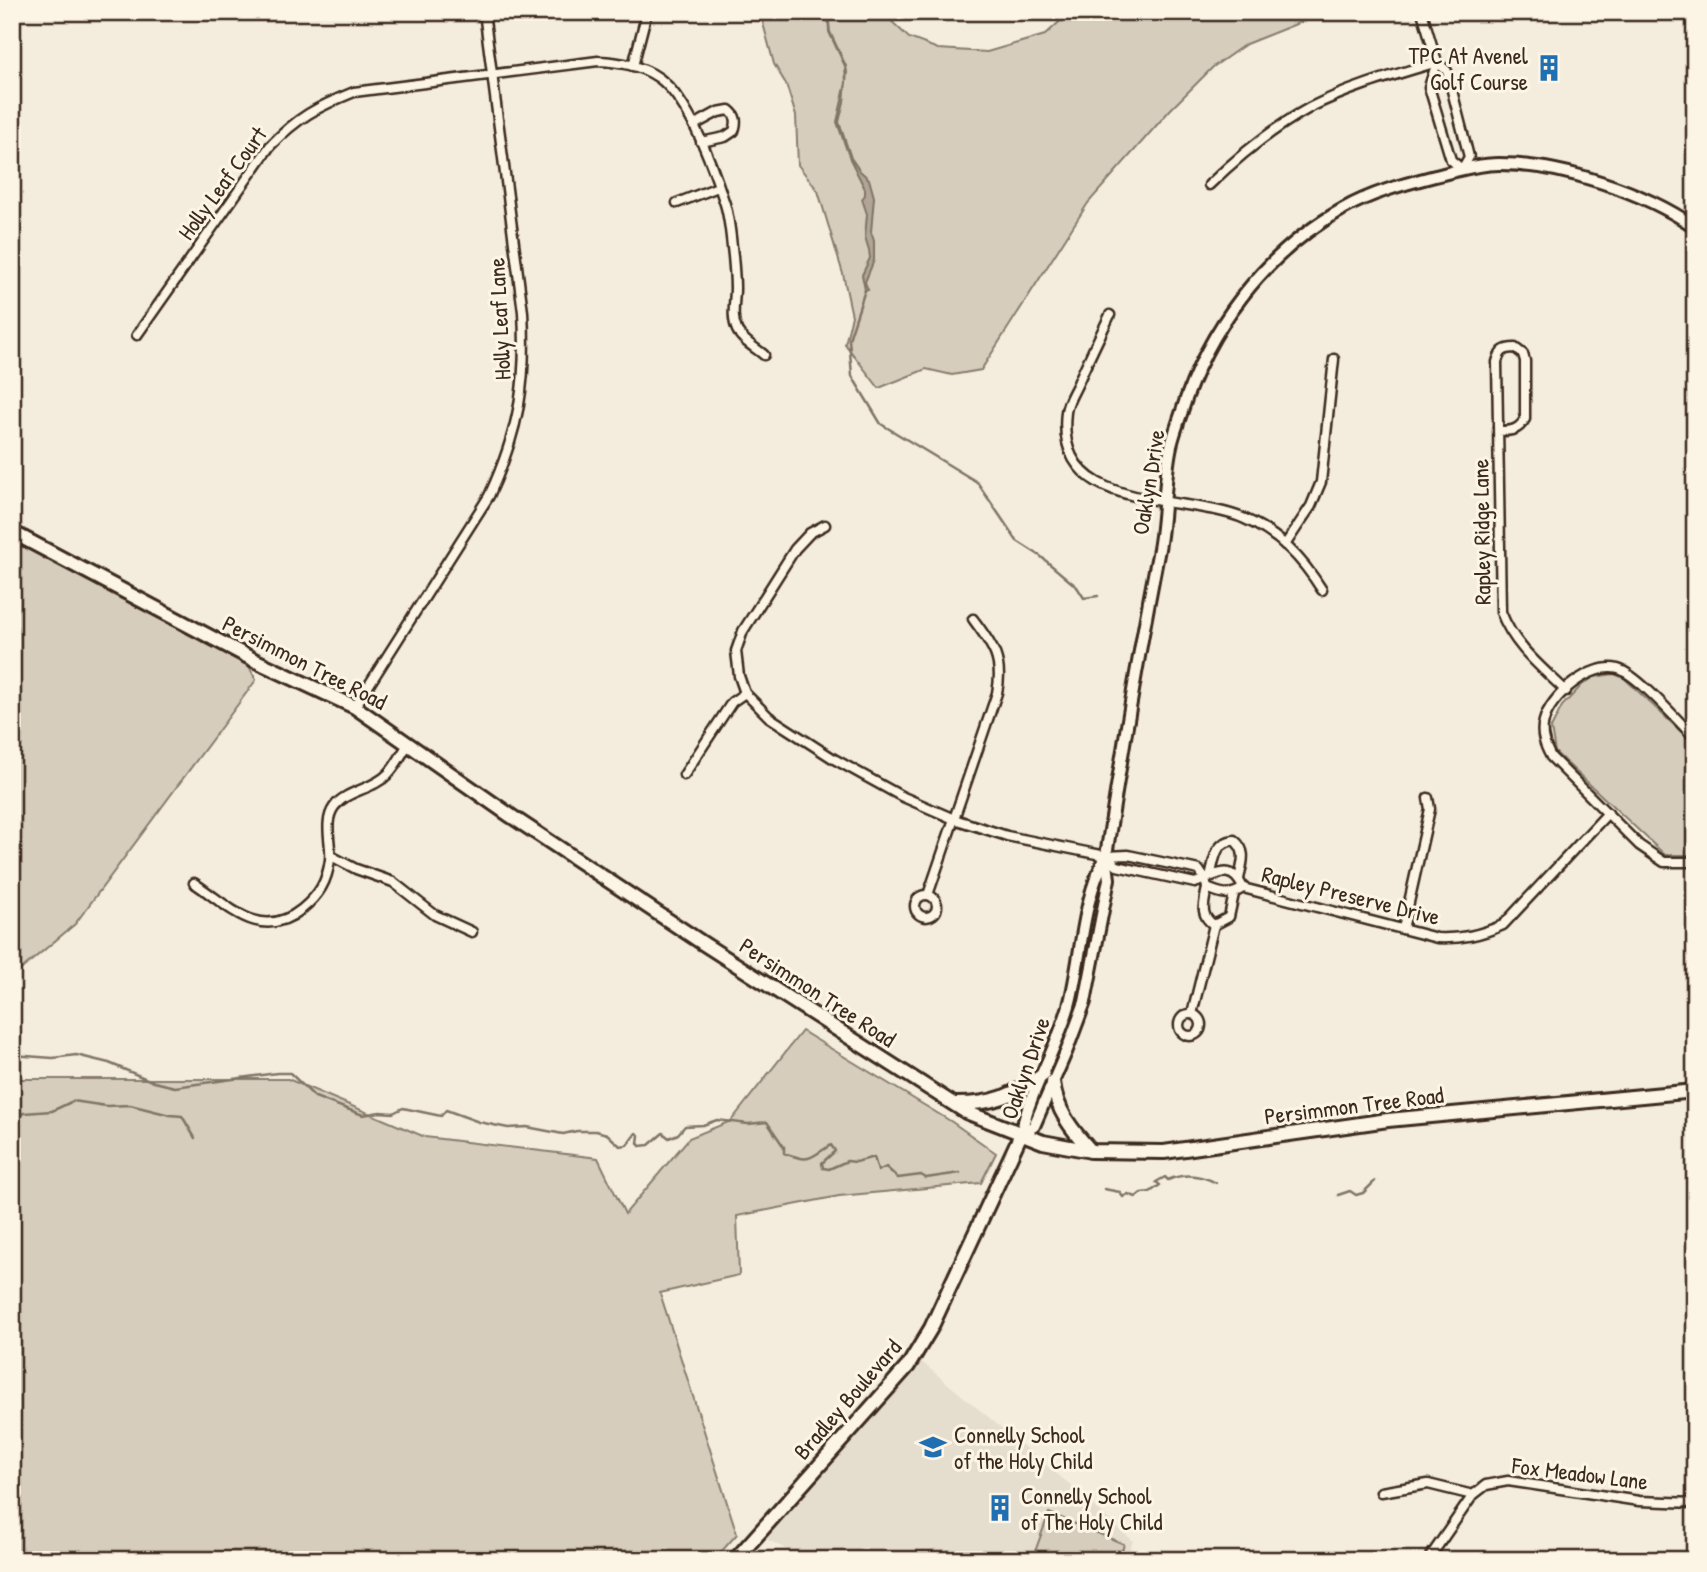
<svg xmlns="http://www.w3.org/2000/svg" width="1707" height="1572" font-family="'Patrick Hand',sans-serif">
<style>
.built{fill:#e5ddce}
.green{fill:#d6cdbd;stroke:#887c6e;stroke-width:2}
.water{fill:#b0a596;stroke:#817466;stroke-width:2}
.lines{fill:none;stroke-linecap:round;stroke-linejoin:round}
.stream{stroke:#817466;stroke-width:2.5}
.minor-casing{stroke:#3b2a1e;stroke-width:13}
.tertiary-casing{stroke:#3b2a1e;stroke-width:16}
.secondary-casing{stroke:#3b2a1e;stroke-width:18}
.minor{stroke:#fcf5e5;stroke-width:8}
.tertiary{stroke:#fcf5e5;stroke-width:10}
.secondary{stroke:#fcf5e5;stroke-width:12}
.labels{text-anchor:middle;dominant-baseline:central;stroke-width:6;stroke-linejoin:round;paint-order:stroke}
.poi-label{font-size:23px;fill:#3b2a1e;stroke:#fcf5e5;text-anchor:start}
.street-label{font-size:23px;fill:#3b2a1e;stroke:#fcf5e5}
</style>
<rect width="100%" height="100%" fill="#f4eddd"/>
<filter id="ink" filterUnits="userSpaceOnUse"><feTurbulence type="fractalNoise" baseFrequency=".0143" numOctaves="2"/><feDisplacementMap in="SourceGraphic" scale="14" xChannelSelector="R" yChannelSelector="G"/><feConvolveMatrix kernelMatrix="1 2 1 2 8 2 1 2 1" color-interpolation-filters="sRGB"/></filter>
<g filter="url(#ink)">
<path class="built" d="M918,1359L1068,1483L1133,1541L1126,1560H807L760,1536Z"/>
<g class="green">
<path d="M760,12H882L909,38L938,49L987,52L1045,35L1070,12H1341L1306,20L1246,44L1213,67L1170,110L1088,203L981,370L952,375L926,369L879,388L845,344L852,316L843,274L818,191L798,165L796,116L786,84L774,64Z"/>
<path d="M12,537L246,660L256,680L75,924L12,977Z"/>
<path d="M1614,674L1624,678L1695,745L1693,855H1665L1555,752L1551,728L1562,706L1582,685L1594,677Z"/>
<path d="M802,1031L952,1122L996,1153L981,1183L839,1196L737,1216L739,1275L660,1293L737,1534L714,1560H12V1079H288L425,1137L598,1158L625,1214L689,1138L731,1121Z"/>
<path d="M1049,1513L1124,1544L1119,1560H1032Z"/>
</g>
<path class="water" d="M828,12L830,32L846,66L847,72L844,102L839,122L851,158L860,171L869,179L874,197L871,232L874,241V260L865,282L868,290H865L862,275L870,258L869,250L865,237L867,214L862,199L865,195V189L850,159L837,122L846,83L845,66L829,32Z"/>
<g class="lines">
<g class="stream">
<path d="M865,290L849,339L852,376L881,424L977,482L1017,541L1039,555L1077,587L1084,598L1098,596"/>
<path d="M12,1055L53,1058L76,1055L109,1063L154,1082L175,1087L277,1073H290L315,1097L363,1115L380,1112L393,1113L403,1108L441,1116L446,1110L479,1122L508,1128L527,1127L563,1134L577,1131H596L607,1134L620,1146L627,1145L636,1133L639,1135L638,1143L640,1146L649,1145L663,1133L669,1138L678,1134L685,1126L703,1125L717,1120L748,1124L767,1122L784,1147V1153C812,1163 807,1159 831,1145L835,1151L822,1163L823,1168L829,1169L847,1161L856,1162L874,1157L878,1171L886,1167L898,1178L921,1175L926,1178L960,1173"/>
<path d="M12,1118L24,1113L52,1111L73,1101L106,1106L130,1105L170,1115L182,1116L195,1138"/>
<path d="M1104,1189L1120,1192L1123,1197L1128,1194L1136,1197L1141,1193L1150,1192L1160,1185L1156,1182L1165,1177L1168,1180C1184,1173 1201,1175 1216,1183"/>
<path d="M1338,1195L1350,1191L1356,1195L1363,1193L1375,1181"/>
</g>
<defs>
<g id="minor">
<path d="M1422,12L1437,62L1447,71L1469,157L1462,169L1451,160L1429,87L1437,62"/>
<path d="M633,66L647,12"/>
<path d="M694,125L718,112L729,110C737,116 737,122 734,131L725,137L701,142"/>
<path d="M1209,185C1240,155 1273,128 1311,107C1351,87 1394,75 1437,62"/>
<path d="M677,203L718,187"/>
<path d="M1110,315C1099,338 1088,360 1078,383C1074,392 1067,402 1066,412C1054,516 1184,492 1245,519C1279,534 1302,558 1322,590"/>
<path d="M137,335L270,146C298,117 317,107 354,92L598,61C619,62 641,65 659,78C690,101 713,167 725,204C730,220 731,239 733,256C734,267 735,278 735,288C735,302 731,317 737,330C742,341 756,348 764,355"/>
<path d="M1498,431C1511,431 1518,431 1525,419V361L1523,354L1515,348C1504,348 1500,351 1497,362L1501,612C1514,646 1540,666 1566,691"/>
<path d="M825,525L810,533L795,549L743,631L736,651L739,676L745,693L769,717L834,759L901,796L954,819L1007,836L1106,856L1128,855L1199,870L1205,879L1207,888C1221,894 1230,897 1243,888L1437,938C1462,939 1480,935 1503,925L1608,813"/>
<path d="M1285,545L1311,506L1321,482L1334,359"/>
<path d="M355,707L489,496C519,431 527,383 523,312L484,12"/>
<path d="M1695,738C1679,722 1637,674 1618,669C1591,662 1550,696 1544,721C1540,734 1545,746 1551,757L1639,845L1664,862H1688L1695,859"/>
<path d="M684,775L732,702L745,693"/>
<path d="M331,856L356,869L393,882L435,915L472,932"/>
<path d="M1106,856L1117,866L1195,883C1213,877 1231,860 1243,888"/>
<path d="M1211,873C1215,857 1215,843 1234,840C1248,851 1242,863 1239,879"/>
<path d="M194,883C228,905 260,943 302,909C319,895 327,882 330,860C332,844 323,822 334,807C346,790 373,790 388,774C396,766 402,753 409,743"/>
<path d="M1207,888C1204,904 1199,915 1214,925"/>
<circle cx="926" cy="906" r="11"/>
<path d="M928,895L997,693C1004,659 992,645 973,619"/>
<path d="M1214,925L1229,917L1234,894"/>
<path d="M1403,929L1430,809L1428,798"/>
<path d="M1192,1014L1214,925"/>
<circle cx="1190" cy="1025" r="11"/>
<path d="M1381,1492L1428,1484L1473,1495L1486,1485L1508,1481L1639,1501L1695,1503"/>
<path d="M1428,1560L1473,1495"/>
</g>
<g id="tertiary">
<path d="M1021,1134L1034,1126L1067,1050L1085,1002L1109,879L1106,856C1122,753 1139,651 1159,549C1165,516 1164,483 1170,451C1172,439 1177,426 1181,414C1207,330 1264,253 1343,209C1371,193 1404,184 1435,176C1456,171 1478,164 1499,164C1561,164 1645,192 1695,227"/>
<path d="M1021,1134C1030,1089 1058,1048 1070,1002C1082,954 1082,900 1106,856"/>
</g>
<g id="secondary">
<path d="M12,532L256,661L355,707L511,816L704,944L966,1112L1043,1142L1091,1151L1164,1152L1388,1120L1695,1091"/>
<path d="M1053,1082C1056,1110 1072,1130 1091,1151"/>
<path d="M956,1104C995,1104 1011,1096 1043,1075"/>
<path d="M735,1560L908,1366L931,1328L1021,1134"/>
</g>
</defs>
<use href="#minor" class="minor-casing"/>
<use href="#tertiary" class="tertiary-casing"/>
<use href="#secondary" class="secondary-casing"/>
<use href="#minor" class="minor"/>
<use href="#tertiary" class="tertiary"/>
<use href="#secondary" class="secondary"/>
</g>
</g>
<defs>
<symbol id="building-bare" viewBox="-9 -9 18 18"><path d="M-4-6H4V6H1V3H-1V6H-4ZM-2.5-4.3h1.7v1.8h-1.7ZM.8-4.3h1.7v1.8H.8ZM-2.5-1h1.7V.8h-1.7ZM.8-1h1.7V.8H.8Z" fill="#1f6fb2" stroke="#fcf5e5" stroke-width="2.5" paint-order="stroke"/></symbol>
<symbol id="school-bare" viewBox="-9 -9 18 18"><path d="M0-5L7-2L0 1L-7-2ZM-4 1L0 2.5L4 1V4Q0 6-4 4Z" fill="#1f6fb2" stroke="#fcf5e5" stroke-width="2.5" paint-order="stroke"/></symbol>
</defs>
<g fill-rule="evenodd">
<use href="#building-bare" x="1530" y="49" width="38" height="38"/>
<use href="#school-bare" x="914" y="1428" width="38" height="38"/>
<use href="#building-bare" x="981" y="1489" width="38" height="38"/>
</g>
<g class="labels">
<g class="poi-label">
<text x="1528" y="55" text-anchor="end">TPC At Avenel<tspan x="1528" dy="26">Golf Course</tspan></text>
<text x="954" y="1434">Connelly School<tspan x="954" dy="26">of the Holy Child</tspan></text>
<text x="1021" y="1495">Connelly School<tspan x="1021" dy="26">of The Holy Child</tspan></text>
</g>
<g class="street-label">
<text transform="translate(222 183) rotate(-54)">Holly Leaf Court</text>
<text transform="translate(499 319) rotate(-93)">Holly Leaf Lane</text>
<text transform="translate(1148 482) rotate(-81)">Oaklyn Drive</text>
<text transform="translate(1481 532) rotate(-91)">Rapley Ridge Lane</text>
<text transform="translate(305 662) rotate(27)">Persimmon Tree Road</text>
<text transform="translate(1351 895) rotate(14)">Rapley Preserve Drive</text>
<text transform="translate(818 992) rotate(33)">Persimmon Tree Road</text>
<text transform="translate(1025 1068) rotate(-71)">Oaklyn Drive</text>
<text transform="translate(1354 1105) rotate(-7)">Persimmon Tree Road</text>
<text transform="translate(847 1399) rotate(-49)">Bradley Boulevard</text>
<text transform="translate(1580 1473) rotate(7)">Fox Meadow Lane</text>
</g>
</g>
<rect width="1707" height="1572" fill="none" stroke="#fcf5e5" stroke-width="42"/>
<rect x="21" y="21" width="1665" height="1530" fill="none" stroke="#3b2a1e" stroke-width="2.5" filter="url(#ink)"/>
</svg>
